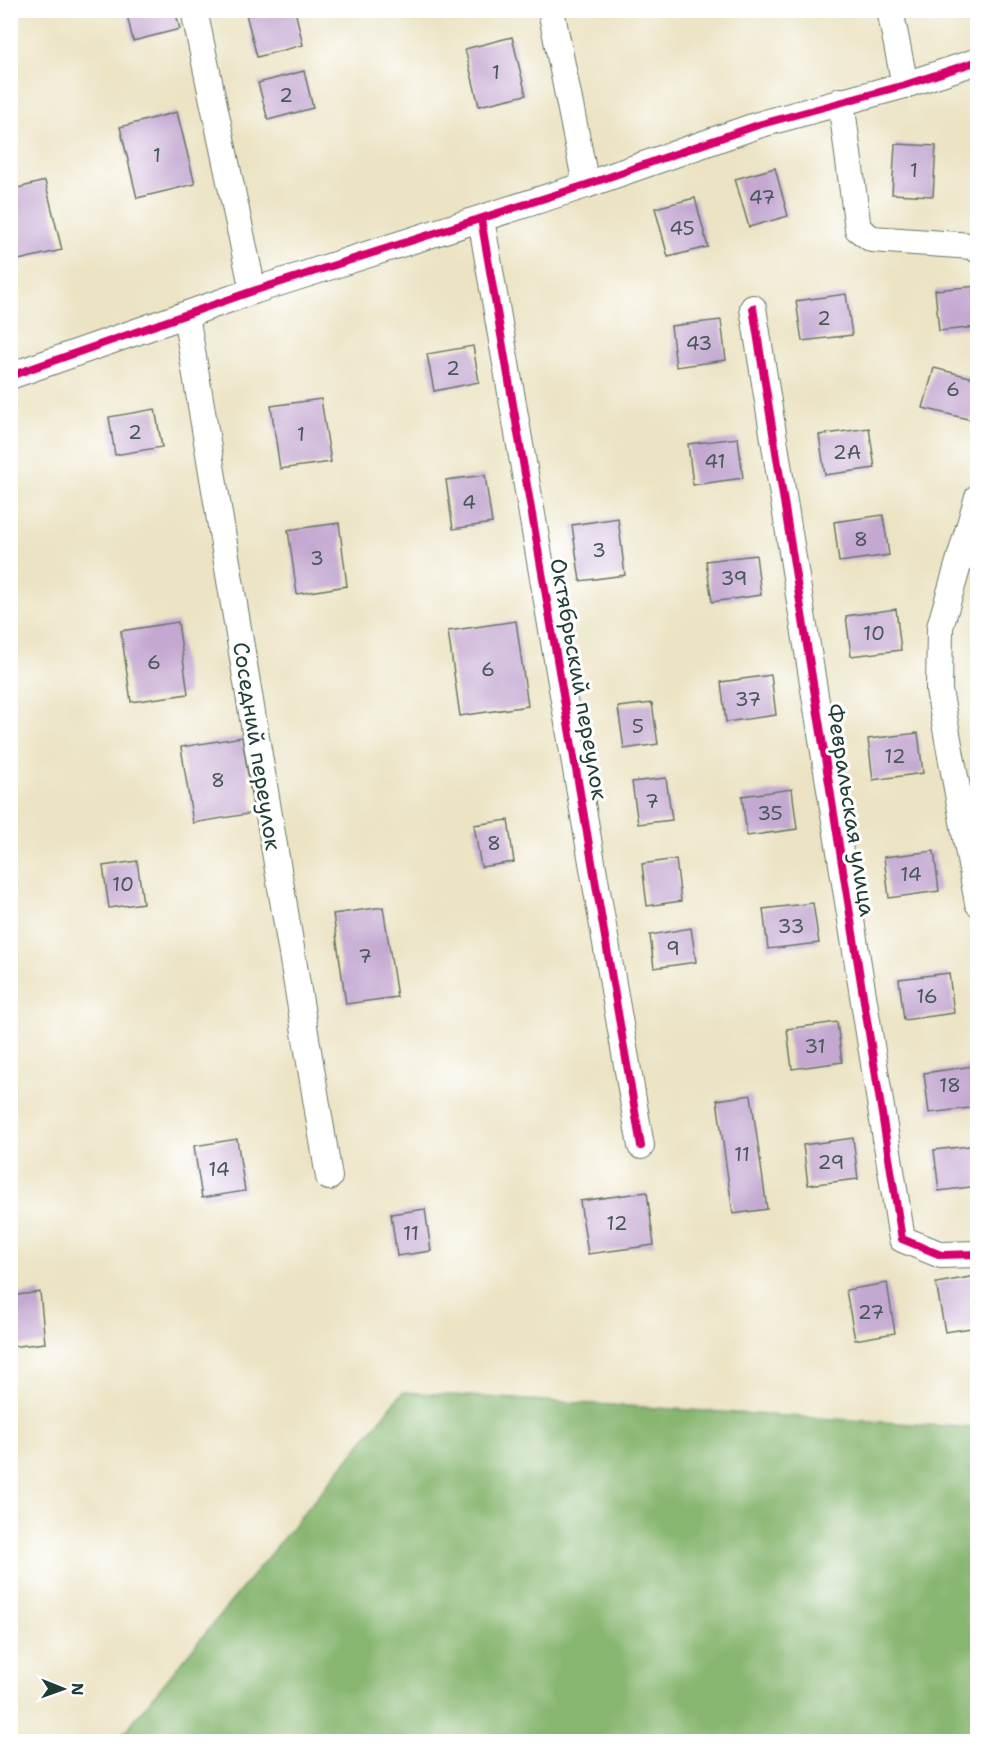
<svg xmlns="http://www.w3.org/2000/svg" width="988" height="1752" font-family="'Shantell Sans',sans-serif">
<style>
.forest{fill:#87b66f;stroke:#537a52;stroke-width:1.5}
.building{fill:#c4a8d1}
.lines{fill:none;stroke-linecap:round;stroke-linejoin:round}
.street-casing{stroke:#676;stroke-width:28}
.street{stroke:#fff;stroke-width:26}
.cycleway-casing{stroke:#fff;stroke-width:11}
.cycleway{stroke:#d6006c;stroke-width:8}
.labels{text-anchor:middle;dominant-baseline:central;stroke-width:6;stroke-linejoin:round;paint-order:stroke}
.number-label{font-size:20px;fill:#48585b}
.street-label{font-size:22px;fill:#1f3d34;stroke:#fff}
</style>
<rect width="100%" height="100%" fill="#fff"/>
<filter id="ink" filterUnits="userSpaceOnUse"><feTurbulence type="fractalNoise" baseFrequency=".0167" numOctaves="2"/><feDisplacementMap in="SourceGraphic" scale="12" xChannelSelector="R" yChannelSelector="G"/><feConvolveMatrix kernelMatrix="1 2 1 2 8 2 1 2 1" color-interpolation-filters="sRGB"/></filter>
<filter id="wash" filterUnits="userSpaceOnUse"><feTurbulence type="fractalNoise" baseFrequency=".008" numOctaves="4" result="noise"/><feDisplacementMap in="SourceGraphic" scale="24" xChannelSelector="R" yChannelSelector="G"/><feGaussianBlur stdDeviation="1.35" result="paint"/><feColorMatrix in="noise" values="0 0 0 0 0 0 0 0 0 0 0 0 0 0 0 0 0 1.4 0 .05"/><feComposite in="paint" operator="in"/></filter>
<g filter="url(#wash)">
<rect width="100%" height="100%" fill="#ebe3c3"/>
<path class="forest" d="M403,1392L977,1428V1741H117Z"/>
<g id="blocks">
<g class="building">
<path d="M126,10H175L180,29L133,41Z"/>
<path d="M245,10H295L303,45L257,57Z"/>
<path d="M512,37L526,95L479,106L465,49Z"/>
<path d="M304,71L313,108L268,120L258,83Z"/>
<path d="M177,112L195,184L137,198L120,127Z"/>
<path d="M895,144L936,146L933,196L892,194Z"/>
<path d="M775,168L788,216L749,227L735,179Z"/>
<path d="M45,181L62,250L10,262V190Z"/>
<path d="M695,198L708,247L668,257L655,208Z"/>
<path d="M978,286V327L939,331L935,290Z"/>
<path d="M846,294L852,335L802,341L796,301Z"/>
<path d="M721,320L726,360L676,367L671,326Z"/>
<path d="M473,346L479,382L434,391L427,354Z"/>
<path d="M934,368L978,379V399L972,420L923,408Z"/>
<path d="M321,399L331,462L280,469L271,406Z"/>
<path d="M155,409L162,447L115,455L109,417Z"/>
<path d="M869,428L875,468L825,475L819,435Z"/>
<path d="M738,438L743,478L693,485L688,444Z"/>
<path d="M485,475L492,523L453,529L446,480Z"/>
<path d="M883,515L889,555L839,562L834,522Z"/>
<path d="M618,518L625,575L580,581L572,525Z"/>
<path d="M339,523L347,586L297,594L288,530Z"/>
<path d="M756,555L761,595L712,602L706,561Z"/>
<path d="M896,609L901,650L851,656L846,616Z"/>
<path d="M516,621L528,706L460,716L448,631Z"/>
<path d="M178,622L188,694L131,702L121,631Z"/>
<path d="M771,675L776,715L726,722L721,682Z"/>
<path d="M652,703L658,744L624,749L618,707Z"/>
<path d="M918,733L923,773L873,780L868,739Z"/>
<path d="M242,737L254,813L193,823L181,747Z"/>
<path d="M666,778L672,820L638,824L632,782Z"/>
<path d="M792,789L797,829L747,836L742,796Z"/>
<path d="M508,820L514,862L481,867L474,825Z"/>
<path d="M934,851L939,891L889,898L884,857Z"/>
<path d="M676,859L681,901L647,906L642,864Z"/>
<path d="M137,861L143,903L109,908L103,866Z"/>
<path d="M813,903L819,943L768,949L763,909Z"/>
<path d="M383,907L397,997L346,1004L333,914Z"/>
<path d="M691,928L696,962L654,968L650,935Z"/>
<path d="M949,973L954,1013L904,1020L899,979Z"/>
<path d="M837,1022L842,1062L792,1069L787,1029Z"/>
<path d="M973,1066L978,1107L929,1113L924,1073Z"/>
<path d="M751,1095L767,1209L733,1214L717,1100Z"/>
<path d="M853,1138L858,1179L808,1185L803,1145Z"/>
<path d="M237,1139L245,1191L202,1198L194,1146Z"/>
<path d="M978,1145V1186L939,1191L934,1150Z"/>
<path d="M647,1192L654,1245L588,1254L580,1201Z"/>
<path d="M425,1209L431,1251L397,1256L391,1214Z"/>
<path d="M976,1276L978,1327L945,1332L936,1283Z"/>
<path d="M887,1283L895,1333L855,1340L846,1290Z"/>
<path d="M40,1292L45,1343L10,1347V1296Z"/>
</g>
</g>
</g>
<g filter="url(#ink)">
<use href="#blocks" fill-opacity="0" stroke="#676" stroke-width="1.5"/>
<g class="lines">
<defs>
<g id="street">
<path d="M194,10L253,291"/>
<path d="M551,10L586,185"/>
<path d="M890,10L905,85"/>
<path d="M841,101L858,229L872,239L972,246L978,250"/>
<path d="M481,219L641,1146"/>
<path d="M753,308L902,1239L941,1255L978,1254"/>
<path d="M186,315L329,1177"/>
<path d="M10,376L253,291L586,185L758,125L905,85L978,61"/>
<path d="M978,497L940,627L939,690L978,903"/>
</g>
</defs>
<use href="#street" class="street-casing"/>
<use href="#street" class="street"/>
<defs>
<g id="cycleway">
<path d="M481,219L641,1146"/>
<path d="M753,308L902,1239L941,1255L978,1254"/>
<path d="M10,376L253,291L586,185L758,125L905,85L978,61"/>
</g>
</defs>
<use href="#cycleway" class="cycleway-casing"/>
<use href="#cycleway" class="cycleway"/>
</g>
</g>
<g class="labels">
<g class="number-label">
<text x="496" y="72">1</text>
<text x="286" y="95">2</text>
<text x="157" y="155">1</text>
<text x="914" y="170">1</text>
<text x="762" y="197">47</text>
<text x="682" y="228">45</text>
<text x="824" y="318">2</text>
<text x="699" y="343">43</text>
<text x="453" y="368">2</text>
<text x="953" y="389">6</text>
<text x="135" y="432">2</text>
<text x="301" y="434">1</text>
<text x="847" y="452">2А</text>
<text x="715" y="461">41</text>
<text x="469" y="502">4</text>
<text x="861" y="539">8</text>
<text x="599" y="550">3</text>
<text x="317" y="558">3</text>
<text x="734" y="578">39</text>
<text x="874" y="633">10</text>
<text x="154" y="662">6</text>
<text x="488" y="669">6</text>
<text x="748" y="699">37</text>
<text x="638" y="726">5</text>
<text x="895" y="756">12</text>
<text x="218" y="780">8</text>
<text x="652" y="801">7</text>
<text x="770" y="813">35</text>
<text x="494" y="843">8</text>
<text x="911" y="874">14</text>
<text x="123" y="884">10</text>
<text x="791" y="926">33</text>
<text x="673" y="948">9</text>
<text x="365" y="956">7</text>
<text x="927" y="996">16</text>
<text x="815" y="1046">31</text>
<text x="950" y="1085">18</text>
<text x="742" y="1154">11</text>
<text x="831" y="1162">29</text>
<text x="219" y="1169">14</text>
<text x="617" y="1223">12</text>
<text x="411" y="1233">11</text>
<text x="871" y="1312">27</text>
</g>
<g class="street-label">
<text transform="translate(579 679) rotate(80)">Октябрьский переулок</text>
<text transform="translate(257 746) rotate(81)">Соседний переулок</text>
<text transform="translate(851 810) rotate(81)">Февральская улица</text>
</g>
</g>
<rect width="988" height="1752" fill="none" stroke="#fff" stroke-width="36"/>
<g transform="translate(63 1689) rotate(91)" stroke="#ffffff" stroke-width="4.5" paint-order="stroke">
<path d="M0-4.5L10 22L0 15L-10 22Z" fill="#1f3d34"/>
<text y="-9" font-size="16" font-weight="bold" text-anchor="middle" fill="#1f3d34">N</text>
</g>
</svg>
